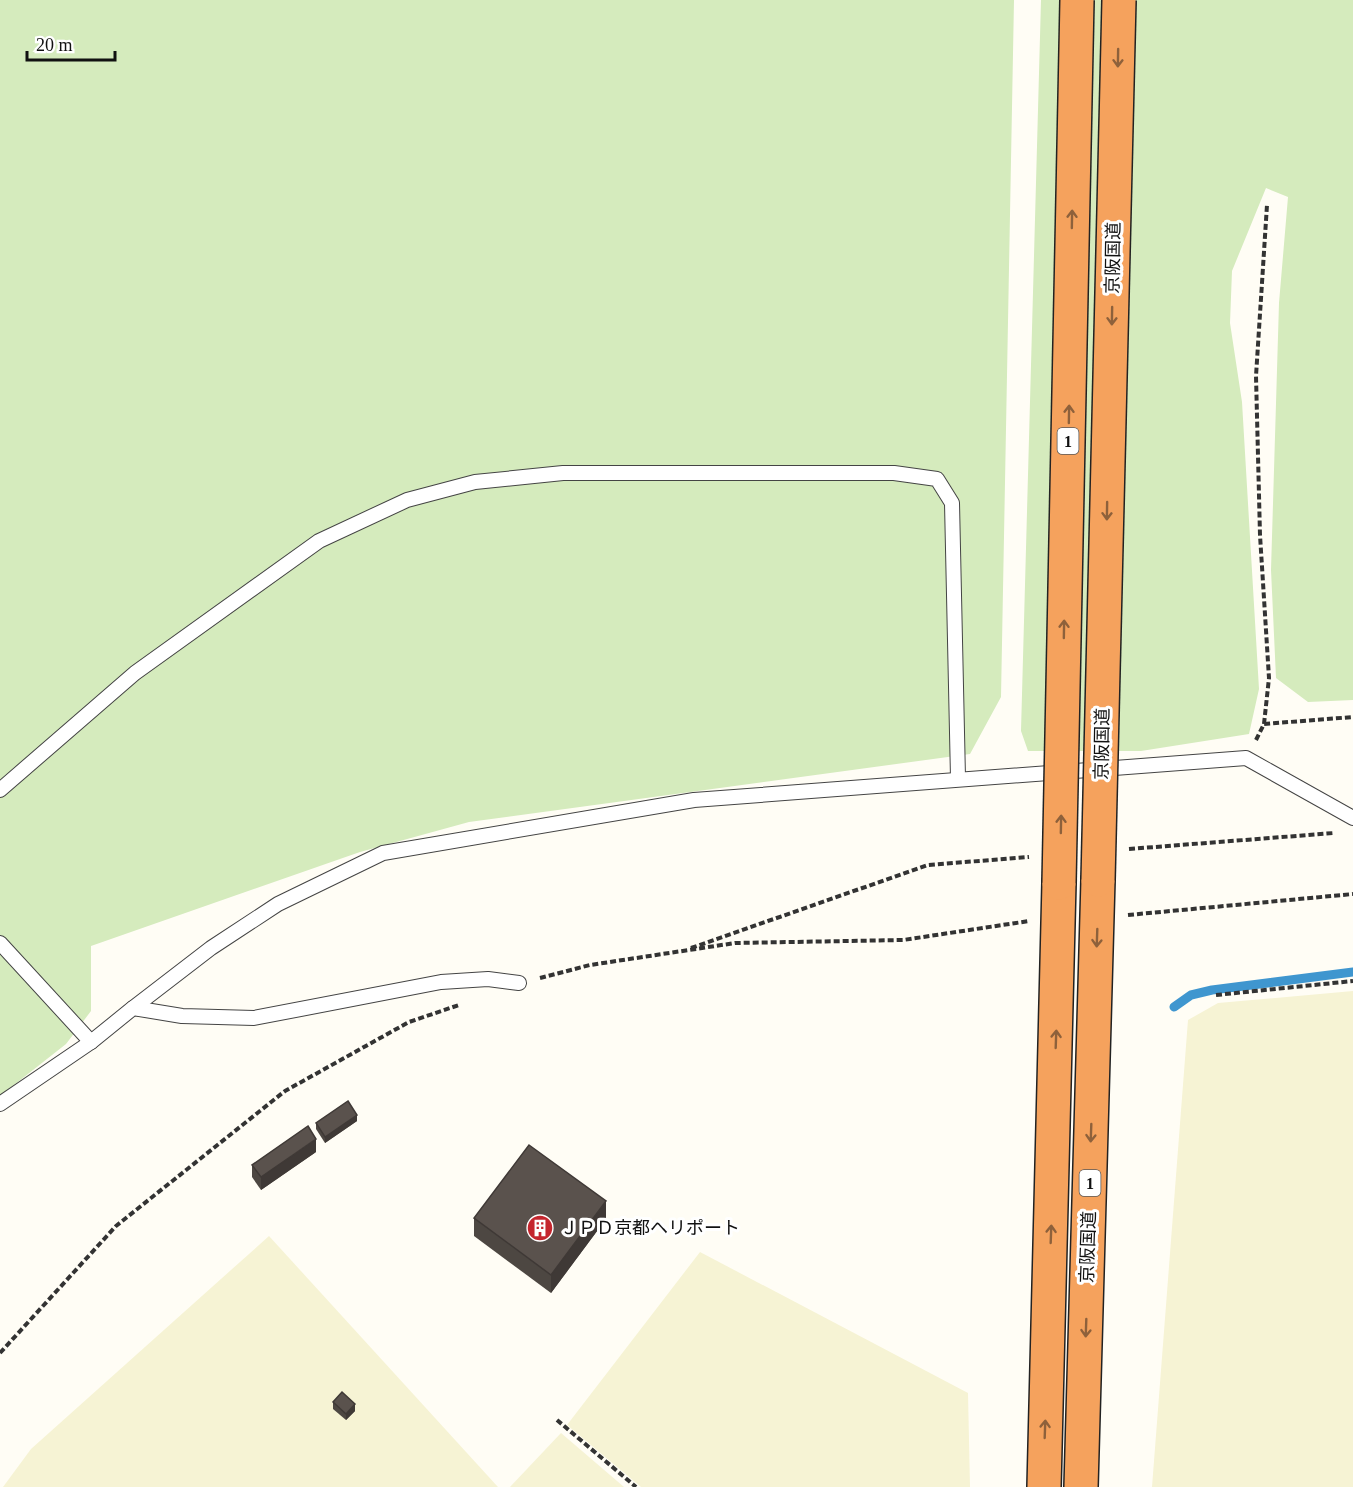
<svg xmlns="http://www.w3.org/2000/svg" width="1353" height="1487" font-family="'Times New Roman','Noto Sans JP',serif">
<style>
.farmland{fill:#f6f3d4}
.green{fill:#d5ebbd}
.lines{fill:none;stroke-linecap:round;stroke-linejoin:round}
.stream{stroke:#3f96cf;stroke-width:9}
.lane-casing{stroke:#444;stroke-width:16}
.highway-casing{stroke:#222;stroke-width:36}
.path{stroke:#333;stroke-width:4;stroke-dasharray:6 3;stroke-linecap:butt}
.lane{stroke:#fff;stroke-width:14}
.highway{stroke:#f5a25d;stroke-width:33}
.highway-bridge-casing{stroke:#222;stroke-width:36;stroke-linecap:butt}
.highway-bridge{stroke:#f5a25d;stroke-width:33}
.wall{fill:#4d4742}
.shaded-wall{fill:#3f3936}
.building{fill:#5a524d;stroke:#3f3936;stroke-width:1.5}
.oneway{stroke:#8e613b}
.labels{text-anchor:middle;dominant-baseline:central;stroke-width:6;stroke-linejoin:round;paint-order:stroke}
.shield{fill:#fff;stroke:#585858;stroke-width:1.5}
.shield-label{font-size:16px;font-weight:bold;fill:#111}
.street-label{font-size:18px;fill:#111;stroke:#fff}
.poi-label{font-size:18px;fill:#111;stroke:#fff;text-anchor:start}
</style>
<rect width="100%" height="100%" fill="#fffdf5"/>
<g class="farmland">
<path d="M1353,991V1487H1152L1188,1020L1218,1003Z"/>
<path d="M269,1236L498,1487H3L31,1449Z"/>
<path d="M700,1252L968,1393L970,1487H641L567,1425Z"/>
<path d="M561,1433L624,1487H510Z"/>
</g>
<g class="green">
<path d="M0,0H1014L1001,697L970,754L469,822L360,852L91,946V1011L66,1044L0,1096Z"/>
<path d="M1041,0H1353V700L1308,702L1276,678L1271,570L1279,303L1288,197L1266,188L1232,271L1230,323L1242,402L1259,689L1249,734L1141,751H1028L1021,731Z"/>
</g>
<g class="lines">
<path class="stream" d="M1174,1007L1191,995L1212,990L1353,972"/>
<defs>
<g id="lane">
<path d="M0,790L135,673L319,541L407,500L475,482L563,473H894L937,479L952,503L958,778"/>
<path d="M0,943L91,1042"/>
<path d="M133,1008L211,948L278,904L383,853L694,800L1246,758L1353,818"/>
<path d="M0,1104L91,1042L133,1008L182,1016L254,1018L441,982L488,979L519,983"/>
</g>
<g id="highway">
<path d="M1044,1487L1059,883"/>
<path d="M1081,1487L1098,880"/>
</g>
</defs>
<use href="#lane" class="lane-casing"/>
<use href="#highway" class="highway-casing"/>
<g class="path">
<path d="M1264,724L1269,678L1260,535L1256,376L1267,205"/>
<path d="M1256,740L1264,724L1353,717"/>
<path d="M1129,849L1334,833"/>
<path d="M1128,915L1353,894"/>
<path d="M691,948L928,865L1029,857"/>
<path d="M540,978L590,965L735,943L903,940L1029,921"/>
<path d="M1216,995L1353,981"/>
<path d="M0,1353L116,1226L285,1091L409,1022L459,1005"/>
<path d="M557,1420L636,1487"/>
</g>
<use href="#lane" class="lane"/>
<use href="#highway" class="highway"/>
<defs>
<g id="highway-bridge">
<path d="M1098,880L1119,0"/>
<path d="M1059,883L1077,0"/>
</g>
</defs>
<use href="#highway-bridge" class="highway-bridge-casing"/>
<use href="#highway-bridge" class="highway-bridge"/>
</g>
<g class="wall">
<path d="M357,1121L325,1143L316,1129V1123Z"/>
<path d="M316,1152L261,1190L252,1177V1165Z"/>
<path d="M474,1218L606,1219L551,1293L474,1236Z"/>
<path d="M333,1402L355,1411L346,1420L333,1409Z"/>
</g>
<g class="shaded-wall">
<path d="M357,1115V1121L325,1143V1137Z"/>
<path d="M316,1139V1152L261,1190V1177Z"/>
<path d="M606,1201V1219L551,1293V1275Z"/>
<path d="M355,1404V1411L346,1420V1414Z"/>
</g>
<g class="building">
<path d="M348,1101L357,1115L325,1137L316,1123Z"/>
<path d="M308,1126L316,1139L261,1177L252,1165Z"/>
<path d="M529,1145L606,1201L551,1275L474,1218Z"/>
<path d="M342,1392L355,1404L346,1414L333,1402Z"/>
</g>
<defs><path id="oneway-shaft" d="M-6 0H5M1.5-3L5.5 0L1.5 3" fill="none" stroke-width="1.6" stroke-linecap="round" stroke-linejoin="round" transform="scale(1.5)"/></defs>
<g class="oneway">
<use href="#oneway-shaft" transform="translate(1118 58) rotate(91)"/>
<use href="#oneway-shaft" transform="translate(1072 219) rotate(-89)"/>
<use href="#oneway-shaft" transform="translate(1112 316) rotate(91)"/>
<use href="#oneway-shaft" transform="translate(1069 414) rotate(-89)"/>
<use href="#oneway-shaft" transform="translate(1107 511) rotate(91)"/>
<use href="#oneway-shaft" transform="translate(1064 629) rotate(-89)"/>
<use href="#oneway-shaft" transform="translate(1061 824) rotate(-89)"/>
<use href="#oneway-shaft" transform="translate(1097 938) rotate(92)"/>
<use href="#oneway-shaft" transform="translate(1056 1039) rotate(-88)"/>
<use href="#oneway-shaft" transform="translate(1091 1133) rotate(92)"/>
<use href="#oneway-shaft" transform="translate(1051 1234) rotate(-88)"/>
<use href="#oneway-shaft" transform="translate(1086 1328) rotate(92)"/>
<use href="#oneway-shaft" transform="translate(1045 1429) rotate(-88)"/>
</g>
<defs>
<symbol id="building-disc" viewBox="-11 -11 22 22"><circle r="9.5" fill="#c4262e" stroke="#fff"/><path d="M-4-6H4V6H1V3H-1V6H-4ZM-2.5-4.3h1.7v1.8h-1.7ZM.8-4.3h1.7v1.8H.8ZM-2.5-1h1.7V.8h-1.7ZM.8-1h1.7V.8H.8Z" fill="#fff"/></symbol>
</defs>
<g fill-rule="evenodd">
<use href="#building-disc" x="525" y="1213" width="30" height="30"/>
</g>
<g class="labels">
<g class="shield">
<rect x="1057.5" y="428" width="21" height="26" rx="4.5"/>
<rect x="1079.5" y="1170" width="21" height="26" rx="4.5"/>
</g>
<g class="shield-label">
<text x="1068" y="441">1</text>
<text x="1090" y="1183">1</text>
</g>
<g class="street-label">
<text transform="translate(1113 258) rotate(-89)">京阪国道</text>
<text transform="translate(1102 744) rotate(-89)">京阪国道</text>
<text transform="translate(1088 1247) rotate(-88)">京阪国道</text>
</g>
<g class="poi-label">
<text x="560" y="1228">ＪＰＤ京都ヘリポート</text>
</g>
</g>
<path d="M27 51v9h88v-9" fill="none" stroke="#111111" stroke-width="3"/>
<text x="36" y="51" font-size="18" fill="#111111" stroke="#ffffff" stroke-width="4.5" paint-order="stroke">20 m</text>
</svg>
